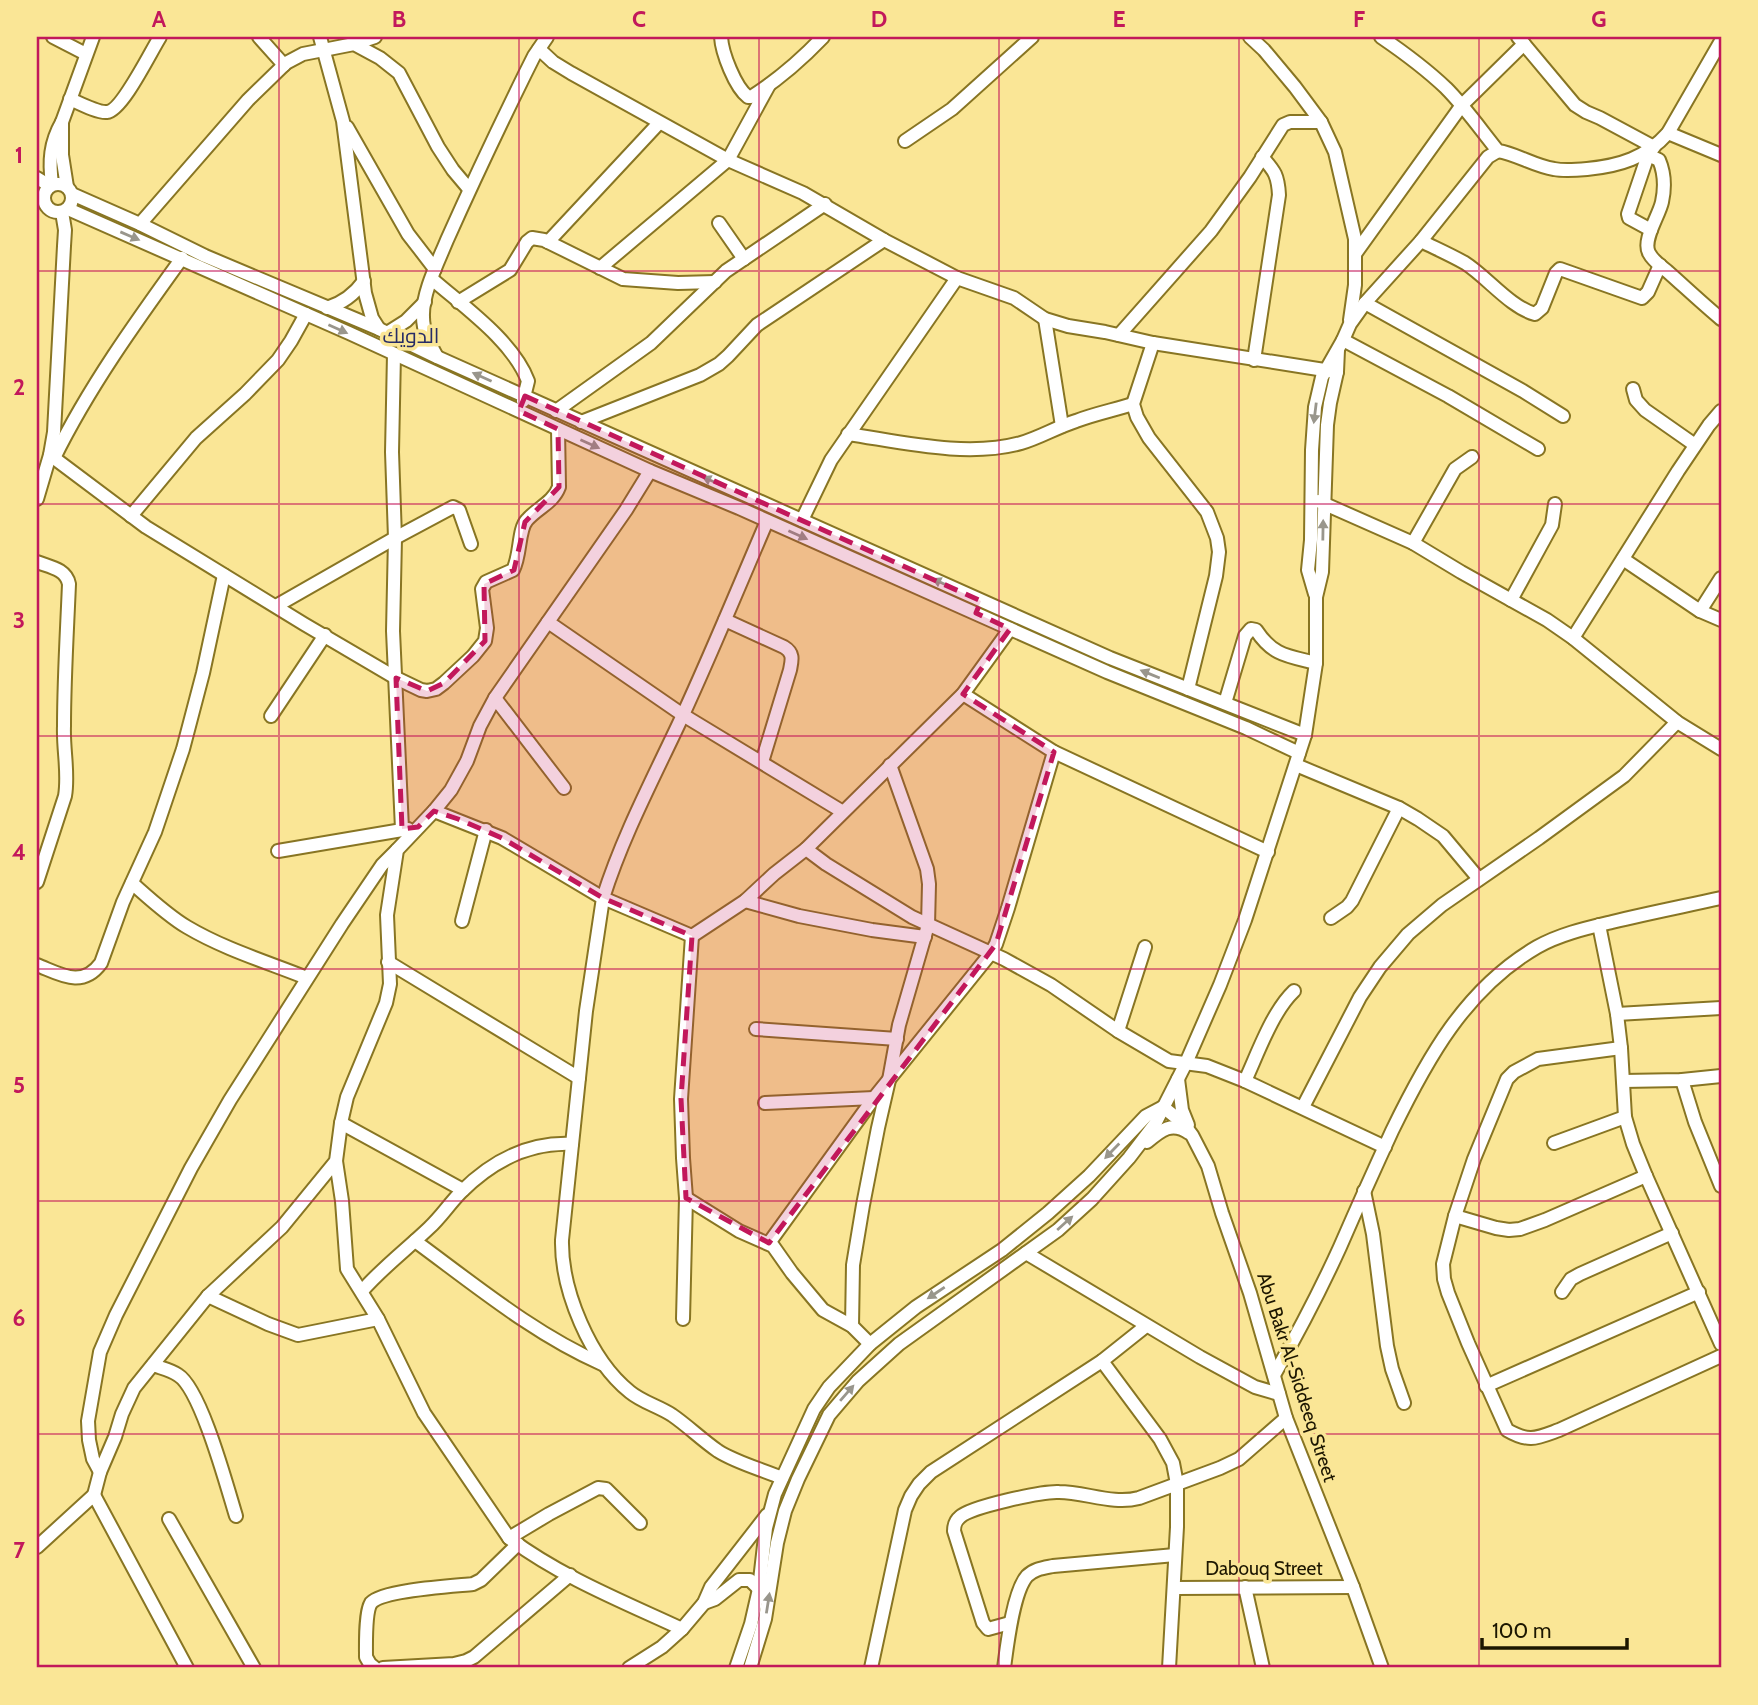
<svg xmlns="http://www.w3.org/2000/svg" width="1758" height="1705" font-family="Cabin,Cairo,sans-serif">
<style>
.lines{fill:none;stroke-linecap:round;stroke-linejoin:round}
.minor-casing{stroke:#887523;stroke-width:16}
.minor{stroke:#fff;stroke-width:12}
.oneway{fill:#99968c}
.marked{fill:#c2185b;fill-opacity:0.2;stroke:#c2185b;stroke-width:5;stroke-dasharray:14 9;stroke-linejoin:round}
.grid{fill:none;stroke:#c2185b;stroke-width:2;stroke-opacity:0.55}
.labels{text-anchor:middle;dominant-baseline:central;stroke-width:7;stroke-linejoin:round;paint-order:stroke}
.street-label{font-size:19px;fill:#1c1600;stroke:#fae696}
.neighbourhood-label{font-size:21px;fill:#272c66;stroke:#fae696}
.neatline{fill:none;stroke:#c2185b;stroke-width:2.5}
.grid-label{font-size:23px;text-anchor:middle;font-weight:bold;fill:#c2185b}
</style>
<rect width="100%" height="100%" fill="#fae696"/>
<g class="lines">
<defs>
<g id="minor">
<path d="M53,37L86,54"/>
<path d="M259,37L284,65"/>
<path d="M320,37L343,121L365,293L372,318L379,329"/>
<path d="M721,37C722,53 735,87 748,97H751C778,80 801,60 823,37"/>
<path d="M1250,37L1264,50L1295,87L1321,122L1335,152L1355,239V285L1350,320"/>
<path d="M1381,37C1403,52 1426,69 1446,88C1465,107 1481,130 1498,151C1517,154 1534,166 1554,169C1564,171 1576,170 1587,169C1619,166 1646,158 1668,133L1721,41"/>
<path d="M1518,37L1575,105L1586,112L1600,118L1654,147L1648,155L1628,214L1629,218L1651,230"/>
<path d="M354,44L375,37"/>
<path d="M539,49L553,62L571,73L728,160L803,193L884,240L957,278L1014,298L1045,319L1068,326L1105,332L1153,343L1337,372"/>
<path d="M70,99C79,103 98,113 107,112C122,111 151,51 160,37"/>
<path d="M62,122V155L67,187"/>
<path d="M347,127L408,234L435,269"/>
<path d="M1668,133L1721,155"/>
<path d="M905,141L952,109L1032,37"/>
<path d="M1648,155L1659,160C1665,174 1665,188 1662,202C1659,216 1642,240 1649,253C1653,261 1662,267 1668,272C1686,288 1703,304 1721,319"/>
<path d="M37,178L50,186"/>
<circle cx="58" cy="198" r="14"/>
<path d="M52,184C49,161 50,143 62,122L93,37"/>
<path d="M72,194L140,224L205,256L379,329L437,357L1110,658L1305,735"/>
<path d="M68,209L349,333L650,471L739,508L1107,672L1246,728L1299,753"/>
<path d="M719,223L744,259"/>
<path d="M140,224L248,100L286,63L303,54L354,44L380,58L399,73L438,147L453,170L469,189"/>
<path d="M1421,241C1435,248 1451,255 1465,263C1487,277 1510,307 1535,314L1542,308L1556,273L1560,269L1642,298L1648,292L1660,265"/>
<path d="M548,242L659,123"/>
<path d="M1355,254L1462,105L1524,44"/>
<path d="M600,268L728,160L769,85"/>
<path d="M432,279C464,307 513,341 528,381L523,401"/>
<path d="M458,302L510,270L527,242L532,238L544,240L623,279L678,283L715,282"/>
<path d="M1365,303L1523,391L1563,416"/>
<path d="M327,308C343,303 354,295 364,281"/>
<path d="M1045,319L1062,426"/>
<path d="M387,333L406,321L425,302"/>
<path d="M1119,335L1211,231L1250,177L1283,125L1290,122H1321"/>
<path d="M1343,340L1448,396L1538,449"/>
<path d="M1153,343L1133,404L1137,417L1149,438L1207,512L1217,538L1219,552L1216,576L1188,689"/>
<path d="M394,354L392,452L395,538L393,631L402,829"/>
<path d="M437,357C430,344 423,332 423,317C422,293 438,262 447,240C472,184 498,129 525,74L534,56L547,37"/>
<path d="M1254,360L1279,195C1278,176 1275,171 1262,157"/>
<path d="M1633,389L1636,400L1645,410L1695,445"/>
<path d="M556,411L651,343L726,271L825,204"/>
<path d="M581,422L700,375L719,364L728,356L757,325L884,240"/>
<path d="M848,434C902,442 967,458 1021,443C1039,438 1057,427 1076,421C1094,414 1114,410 1133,404"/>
<path d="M50,455L146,527L304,624L396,678L421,690L427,691L436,689L444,683L473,656L485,641L487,628L482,589L486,582L513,570C521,555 518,529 527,520C537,508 553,503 559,487L558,429"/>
<path d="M54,458C89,387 135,323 182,258"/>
<path d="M37,499L50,455L54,432L64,246L65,230L62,212"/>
<path d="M1318,501L1413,543L1461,572L1547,620L1573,638L1677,722L1721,749"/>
<path d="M131,516L196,438L245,394L278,360L291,341L306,314"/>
<path d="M802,520L831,460L957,278"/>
<path d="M1413,543L1455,469L1472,457"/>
<path d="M1623,559L1700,611L1721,620"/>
<path d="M37,562C50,567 66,569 69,584C67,632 64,679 64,726C63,750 69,773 65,796L37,882"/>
<path d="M1315,594L1308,570L1311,540L1312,450L1315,407L1322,377L1343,340L1350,324L1365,303L1421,241L1488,157L1498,151"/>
<path d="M1511,600L1552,525L1555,504"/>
<path d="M276,606L395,538L453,507L459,510L471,544"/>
<path d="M1700,611L1721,578"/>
<path d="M725,620L784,647C794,653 792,660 790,670L762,762"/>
<path d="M548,622L683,715L843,812"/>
<path d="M1010,629L963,694L806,849L826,864L912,917L1004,959L1051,985L1118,1031L1169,1061L1207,1066L1245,1081L1385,1147"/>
<path d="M1573,638L1678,471L1709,425L1721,411"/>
<path d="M963,694L1054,752L1268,852"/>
<path d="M495,698L564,788"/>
<path d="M1225,703L1245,636L1251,629L1256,630C1273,656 1288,656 1316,663"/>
<path d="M271,716L325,635"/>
<path d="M1296,765L1399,808L1418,819L1443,836L1479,879"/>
<path d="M434,811L502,838L603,898L586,1011L562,1240C561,1290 590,1360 630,1392C642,1402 658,1406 672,1415C688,1426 702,1440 718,1451C737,1463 761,1469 782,1478"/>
<path d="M278,851L408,829"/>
<path d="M132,883C149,898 167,915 187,927C224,949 267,962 307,978"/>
<path d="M745,901L799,916L872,930L925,937"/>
<path d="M1331,918L1347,907L1352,901L1399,808"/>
<path d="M462,921L486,830"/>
<path d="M1599,925L1617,1014L1621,1048L1625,1117L1633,1144L1646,1176L1721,1344"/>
<path d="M692,936L603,898C623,835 654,777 682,717C712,652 739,586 767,521"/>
<path d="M692,936L745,901L774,874L806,849"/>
<path d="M388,962L579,1078"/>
<path d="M37,965C60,974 82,989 101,963L123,902L155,832L183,749L203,673L224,575"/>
<path d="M1617,1014L1721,1008"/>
<path d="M756,1029L897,1039"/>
<path d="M1118,1031L1145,947"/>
<path d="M1621,1048L1538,1059L1514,1072L1507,1079L1474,1159L1455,1216L1443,1264L1444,1279L1448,1293L1468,1343L1507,1430C1529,1443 1537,1438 1559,1430L1721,1356"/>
<path d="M1178,1079L1182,1110L1188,1125"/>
<path d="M1682,1080L1695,1122L1721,1186"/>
<path d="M1245,1081C1258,1053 1272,1012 1294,991"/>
<path d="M1623,1081L1682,1080L1721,1076"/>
<path d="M765,1103L874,1098"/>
<path d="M1163,1107L1183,1123L1192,1135L1208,1166L1222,1213L1250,1293L1286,1418L1353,1587L1382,1668"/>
<path d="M1303,1107L1360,997L1380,967L1408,934L1442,905L1539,838L1624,776L1677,722"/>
<path d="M341,1123L463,1190"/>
<path d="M1147,1142C1161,1130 1172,1121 1189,1133"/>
<path d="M1554,1143L1625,1117"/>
<path d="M336,1161L342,1201L347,1269L378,1319L424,1413L509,1538"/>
<path d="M1364,1191L1373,1234L1387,1346L1392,1369L1404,1403"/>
<path d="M686,1198L739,1231L773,1246L792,1273L823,1310L852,1326L870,1344"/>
<path d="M1455,1216L1496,1228L1509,1230L1520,1229L1545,1220L1646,1176"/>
<path d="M415,1241C475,1285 534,1334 602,1364"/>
<path d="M769,1243L874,1098L991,953L996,944L1008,908L1054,752"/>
<path d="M1026,1253L1200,1357L1255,1387L1279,1394"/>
<path d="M362,1291C382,1268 407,1249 429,1228C441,1217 450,1203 461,1192C492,1161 529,1142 572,1144"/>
<path d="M1562,1292L1571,1279L1580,1274L1672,1233"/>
<path d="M208,1296L268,1324L298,1335L378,1319"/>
<path d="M683,1319L686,1198L683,1158L681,1099L692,936"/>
<path d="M852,1326L853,1265L863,1205L878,1128L889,1080L899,1025L928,925L929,884L927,869L890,765"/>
<path d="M1102,1361L1160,1439L1173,1463L1177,1484V1527L1169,1668"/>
<path d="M153,1365C161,1368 171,1370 178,1375C201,1389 227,1487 236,1516"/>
<path d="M1274,1375C1298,1333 1320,1291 1340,1247C1357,1208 1374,1170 1392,1131C1427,1059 1465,989 1537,947C1560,934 1587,928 1612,922C1649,913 1685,906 1721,898"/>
<path d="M1486,1386L1699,1292"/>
<path d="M100,1472L93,1459L89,1440L88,1421L100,1352L116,1315L191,1168L230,1100L342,924L382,865L397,850"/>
<path d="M94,1495L100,1472L115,1437L122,1414L134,1388L208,1296L282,1227L336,1161L341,1123L347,1097L386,1003L390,984L387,915L397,850L434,811L451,790L467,761L480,726L495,698L626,510L650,471"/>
<path d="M169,1519L254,1668"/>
<path d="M640,1523L606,1489L598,1488L549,1514L509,1538C561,1577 624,1602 682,1629"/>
<path d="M37,1547L94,1495L187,1668"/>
<path d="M1245,1587L1263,1668"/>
<path d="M1175,1588L1353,1587"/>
<path d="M704,1603L715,1599L739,1580H750L759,1589"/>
<path d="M1010,1623L988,1629L983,1623L954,1531C954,1525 955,1521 960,1517C970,1507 1043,1491 1059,1492C1085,1492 1113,1505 1139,1498L1220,1468L1239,1459L1286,1418"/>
<path d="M375,1668L370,1664L366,1657C366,1646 365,1612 371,1603C382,1590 453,1586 473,1584L481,1580L518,1544"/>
<path d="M383,1668L454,1664L466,1661L474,1657L570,1575"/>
<path d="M629,1668L662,1647L682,1629L704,1603L711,1587L767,1515"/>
<path d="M736,1668L751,1624L759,1589L766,1528L775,1494L814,1409L829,1387L870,1344L916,1307L1002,1250L1048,1213L1089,1176L1146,1116L1163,1107"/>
<path d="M750,1668L765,1619L777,1543L785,1511L798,1479L829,1415L858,1381L899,1344L1058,1230L1092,1199L1129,1158L1155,1124L1186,1063L1220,985L1245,920L1305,735L1316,663V597L1322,572L1327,425L1330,403L1337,372L1338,350"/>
<path d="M871,1668L905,1510L911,1496L919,1484L931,1472L1102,1361L1146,1326"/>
<path d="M1004,1668C1007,1646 1013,1592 1027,1576C1034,1569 1043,1568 1053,1566L1175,1555"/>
</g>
</defs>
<use href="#minor" class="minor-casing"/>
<use href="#minor" class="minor"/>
</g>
<defs><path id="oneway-solid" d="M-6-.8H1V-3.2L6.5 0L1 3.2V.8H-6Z" transform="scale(1.75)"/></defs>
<g class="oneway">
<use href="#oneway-solid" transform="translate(130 236) rotate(23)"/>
<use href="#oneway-solid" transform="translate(338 329) rotate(24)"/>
<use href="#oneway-solid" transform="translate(482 377) rotate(-156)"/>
<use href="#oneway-solid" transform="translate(1315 413) rotate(97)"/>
<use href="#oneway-solid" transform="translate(590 444) rotate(24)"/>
<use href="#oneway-solid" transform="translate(712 481) rotate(-156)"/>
<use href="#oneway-solid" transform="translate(1323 530) rotate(-89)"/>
<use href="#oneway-solid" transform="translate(798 535) rotate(24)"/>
<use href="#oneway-solid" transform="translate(942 583) rotate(-155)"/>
<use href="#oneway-solid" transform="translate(1150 674) rotate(-158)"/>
<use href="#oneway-solid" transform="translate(1112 1151) rotate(134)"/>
<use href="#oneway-solid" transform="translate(1065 1223) rotate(-42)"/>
<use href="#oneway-solid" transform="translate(936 1293) rotate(146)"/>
<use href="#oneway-solid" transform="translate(847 1393) rotate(-49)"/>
<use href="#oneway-solid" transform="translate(768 1603) rotate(-81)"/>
</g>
<path class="marked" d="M525,396L981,601L976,613L1010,629L963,694L1054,752L996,944L769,1243L686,1198L681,1099L692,936L603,898L502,838L458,819L434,811L418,827L402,829L396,678L427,691L444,683L485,641L484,584L514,570L525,522L559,487L558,429L519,411Z"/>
<path class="grid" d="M279,37V1668M519,37V1668M759,37V1668M999,37V1668M1239,37V1668M1479,37V1668M37,271H1721M37,504H1721M37,736H1721M37,969H1721M37,1201H1721M37,1434H1721"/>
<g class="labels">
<g class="street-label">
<text transform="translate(1297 1377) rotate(72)">Abu Bakr Al-Siddeeq Street</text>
<text x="1264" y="1568">Dabouq Street</text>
</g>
<g class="neighbourhood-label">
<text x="411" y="335">الدويك</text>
</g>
</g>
<rect width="1758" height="1705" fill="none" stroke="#fae696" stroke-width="77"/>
<path d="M1482 1638v10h145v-10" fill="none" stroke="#1c1600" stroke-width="3.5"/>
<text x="1492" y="1638" font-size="21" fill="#1c1600" stroke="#fae696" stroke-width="5" paint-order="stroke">100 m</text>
<rect x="38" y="38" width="1682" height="1628" class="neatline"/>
<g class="grid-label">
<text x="159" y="27">A</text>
<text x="399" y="27">B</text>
<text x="639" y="27">C</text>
<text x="879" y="27">D</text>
<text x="1119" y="27">E</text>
<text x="1359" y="27">F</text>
<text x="1599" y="27">G</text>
<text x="19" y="163">1</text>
<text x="19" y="395">2</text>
<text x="19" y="628">3</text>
<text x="19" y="860">4</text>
<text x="19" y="1093">5</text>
<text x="19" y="1326">6</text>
<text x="19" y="1558">7</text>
</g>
</svg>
